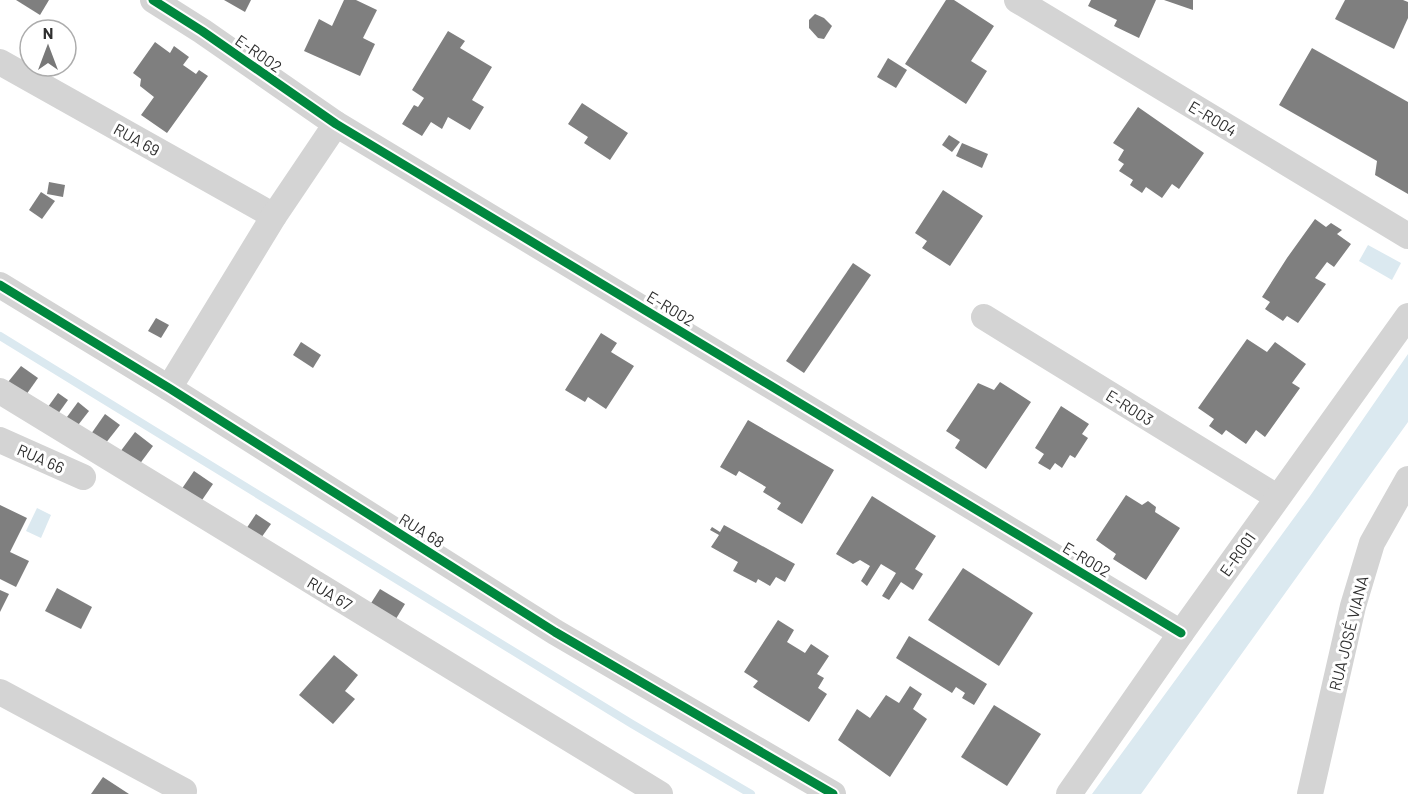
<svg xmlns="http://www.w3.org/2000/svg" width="1408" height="794" font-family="Barlow,sans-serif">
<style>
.water{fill:#dbe9f0}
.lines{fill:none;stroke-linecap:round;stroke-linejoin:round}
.stream{stroke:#dbe9f0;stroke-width:8}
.building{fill:#7f7f7f}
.minor{stroke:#d4d4d4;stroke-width:26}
.cycleway-casing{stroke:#fff;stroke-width:13}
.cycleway{stroke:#00873e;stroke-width:9}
.labels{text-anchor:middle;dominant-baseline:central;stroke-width:6;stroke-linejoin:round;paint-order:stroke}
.street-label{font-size:16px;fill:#2f2f2f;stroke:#fff}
</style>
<rect width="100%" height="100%" fill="#fff"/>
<g class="water">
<path d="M1368,245L1401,263L1392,280L1359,261Z"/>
<path d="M1408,354V422L1141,794H1092L1310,496Z"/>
<path d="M37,508L51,515L41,538L26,531Z"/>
</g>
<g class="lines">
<path class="stream" d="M0,336L632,724L751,794"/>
</g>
<g class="building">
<path d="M16,0H49L40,15Z"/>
<path d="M224,0H251L245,12Z"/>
<path d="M344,0H356L377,10L363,38L375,44L360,76L304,51L319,19L332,26Z"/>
<path d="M946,0H954L994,26L971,61L987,71L966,104L905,64Z"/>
<path d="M1091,0H1156L1139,38L1114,26L1117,20L1088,6Z"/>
<path d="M1164,0H1193V10Z"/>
<path d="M1345,0H1403L1408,2V18L1394,49L1335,19Z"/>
<path d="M815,14L824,18L832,26L824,39L818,38L809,28V20Z"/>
<path d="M448,31L465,41L460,48L492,67L472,100L484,107L470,130L448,117L442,129L431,122L422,136L402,124L414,105L418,107L424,98L412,90Z"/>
<path d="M155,42L170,53L174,46L189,57L183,65L196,74L199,70L208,76L167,133L141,115L154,97L140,86L141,79L133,73Z"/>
<path d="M1312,48L1408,102V194L1375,175L1377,161L1279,105Z"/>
<path d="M888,58L907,70L896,88L877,77Z"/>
<path d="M582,103L628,133L610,160L584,143L588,137L568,124Z"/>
<path d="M1138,107L1204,153L1179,189L1172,184L1162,198L1146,187L1142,193L1130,185L1133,180L1119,171L1124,164L1118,160L1124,150L1113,143Z"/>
<path d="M949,135L960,142L952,152L942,145Z"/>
<path d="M962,143L988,154L982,168L956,156Z"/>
<path d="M49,182L65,185L63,197L47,194Z"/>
<path d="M943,190L983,216L950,266L922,248L927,241L915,233Z"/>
<path d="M41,192L55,201L42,219L29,210Z"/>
<path d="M1315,219L1326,227L1331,223L1342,230L1337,234L1351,244L1334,267L1327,262L1315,278L1326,284L1298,323L1287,316L1283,321L1265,309L1270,302L1262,297L1287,258Z"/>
<path d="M853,263L871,275L804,373L786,361Z"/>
<path d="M156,318L169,325L161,338L148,331Z"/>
<path d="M601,333L617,343L611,352L634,366L606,409L588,397L585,402L565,390Z"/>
<path d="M1247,339L1267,352L1275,342L1306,364L1292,383L1300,388L1265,437L1256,430L1246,444L1226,430L1222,435L1209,426L1214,419L1198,408Z"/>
<path d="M301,342L321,355L313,368L293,355Z"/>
<path d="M21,366L38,378L26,395L8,382Z"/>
<path d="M1000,382L1031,402L986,469L955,448L960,440L946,431L978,383L994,390Z"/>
<path d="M58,393L68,400L55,418L45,411Z"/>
<path d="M78,402L89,411L75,429L64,421Z"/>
<path d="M1061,406L1089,424L1082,434L1088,438L1075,458L1070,455L1062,468L1055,463L1050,470L1038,463L1044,454L1035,448Z"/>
<path d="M105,414L120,425L105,444L91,434Z"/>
<path d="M748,420L834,470L802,524L777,509L781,503L763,492L766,487L739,471L736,476L720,467Z"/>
<path d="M135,432L153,446L136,469L117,456Z"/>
<path d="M194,471L213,484L198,506L179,493Z"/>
<path d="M1126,495L1142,505L1148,501L1156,507L1155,512L1180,528L1146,580L1113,559L1116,554L1096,540Z"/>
<path d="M872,496L936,536L915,569L923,574L913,590L901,582L889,600L882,596L896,573L881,564L867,586L861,581L870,566L860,560L853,564L836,554Z"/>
<path d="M0,505L27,518L10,552L29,561L16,587L0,579Z"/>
<path d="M256,514L271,524L256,545L242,535Z"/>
<path d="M724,525L795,564L785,582L776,577L770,586L758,579L756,583L733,571L738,562L711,547L719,535L710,530L712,527L720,532Z"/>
<path d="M963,568L1033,613L999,666L928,620Z"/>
<path d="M57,588L92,607L81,629L45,611Z"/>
<path d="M380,589L405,604L391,627L366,611Z"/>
<path d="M0,590L9,594L0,612Z"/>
<path d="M778,620L794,630L787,642L805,653L811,644L829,656L817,674L824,678L818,688L827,694L809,722L753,687L758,681L744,672Z"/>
<path d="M909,636L987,684L974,705L962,698L965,693L956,687L952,693L896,658Z"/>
<path d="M334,655L358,675L345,691L355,699L333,724L299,695Z"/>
<path d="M910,686L922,694L913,709L927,719L890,777L838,740L857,709L870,718L886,695L899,703Z"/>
<path d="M994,705L1041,734L1007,786L961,757Z"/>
<path d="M103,777L129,794H91Z"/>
</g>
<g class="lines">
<g class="minor">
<path d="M153,0L202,31L336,124L1181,633"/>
<path d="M1017,0L1408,236"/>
<path d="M0,62L274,216"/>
<path d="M0,285L169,388L555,632L833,794"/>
<path d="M984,317L1277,497"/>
<path d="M169,388L274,216L336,124"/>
<path d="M0,391L660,794"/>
<path d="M0,440L83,477"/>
<path d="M0,692L184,791L182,794"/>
<path d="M1069,794L1181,633L1408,316"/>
<path d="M1310,794L1353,606L1372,543L1408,479"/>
</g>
<defs>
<g id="cycleway">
<path d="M153,0L202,31L336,124L1181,633"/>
<path d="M0,285L169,388L555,632L833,794"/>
</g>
</defs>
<use href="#cycleway" class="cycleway-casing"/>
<use href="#cycleway" class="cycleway"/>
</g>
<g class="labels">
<g class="street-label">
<text transform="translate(259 53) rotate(35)">E-R002</text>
<text transform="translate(1213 118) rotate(31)">E-R004</text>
<text transform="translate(137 139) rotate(29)">RUA 69</text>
<text transform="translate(671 308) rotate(31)">E-R002</text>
<text transform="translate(1130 407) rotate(32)">E-R003</text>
<text transform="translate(41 458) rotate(24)">RUA 66</text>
<text transform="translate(422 530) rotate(32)">RUA 68</text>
<text transform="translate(1237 554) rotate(-55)">E-R001</text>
<text transform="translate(1087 559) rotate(31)">E-R002</text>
<text transform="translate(330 593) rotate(31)">RUA 67</text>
<text transform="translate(1348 633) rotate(-76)">RUA JOSÉ VIANA</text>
</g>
</g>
<g transform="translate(48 48)"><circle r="28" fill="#ffffff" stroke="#acacac" stroke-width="1.5"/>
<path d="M0-4.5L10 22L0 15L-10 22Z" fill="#787878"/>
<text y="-9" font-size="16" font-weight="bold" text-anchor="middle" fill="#2f2f2f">N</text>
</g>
</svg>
